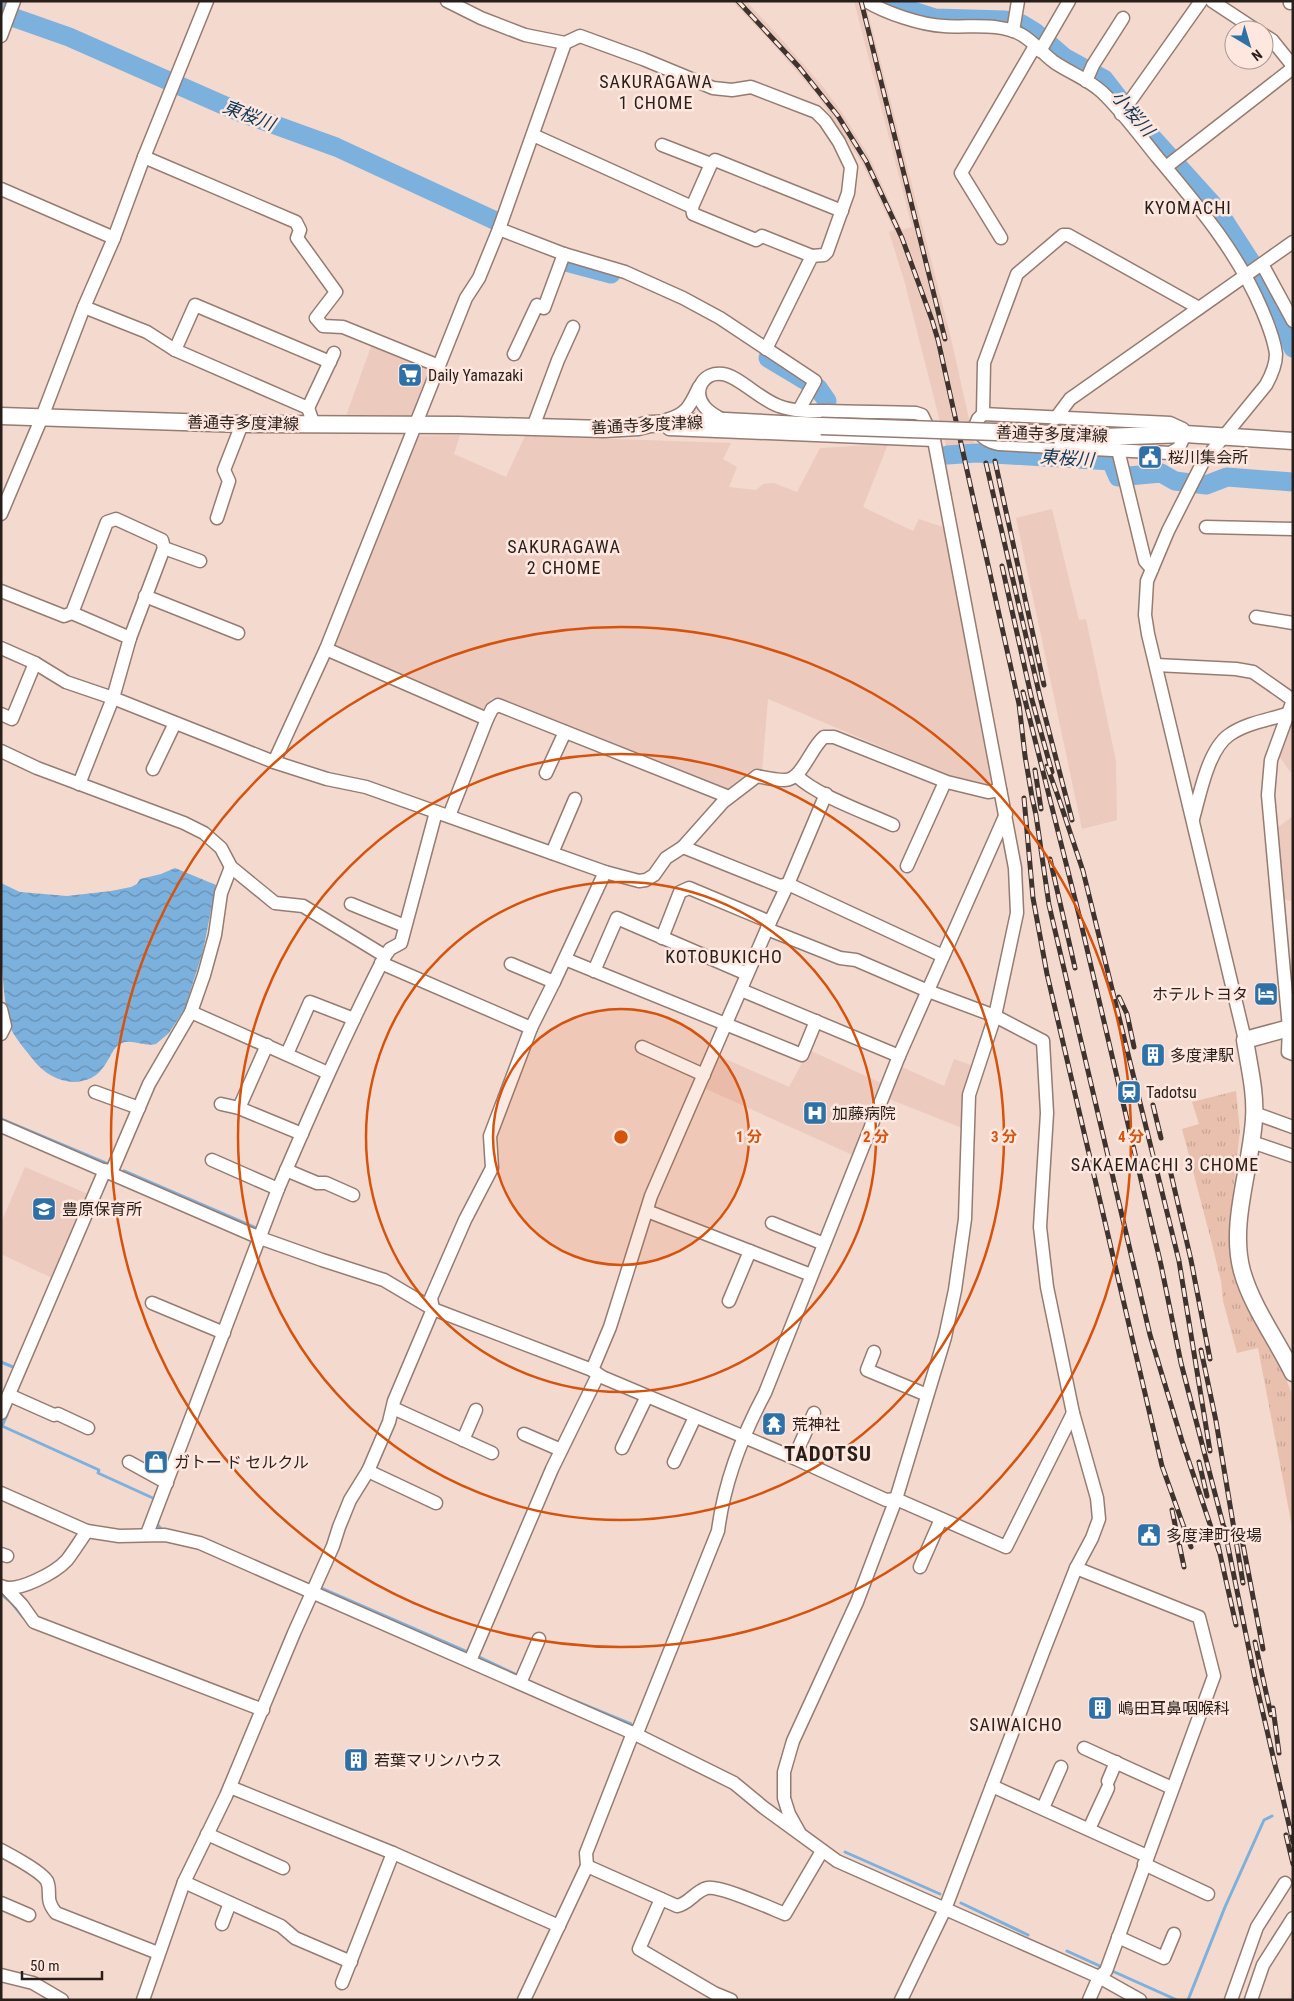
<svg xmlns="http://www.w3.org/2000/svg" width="1294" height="2001" font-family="'Roboto Condensed','Noto Sans JP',sans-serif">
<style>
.built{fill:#edcabe}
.grass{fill:url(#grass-tufts)}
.water{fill:url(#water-waves)}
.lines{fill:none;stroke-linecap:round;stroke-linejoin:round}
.stream{stroke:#7db1dd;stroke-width:3}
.river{stroke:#7db1dd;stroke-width:19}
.minor-casing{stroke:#957c73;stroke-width:15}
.major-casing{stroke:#957c73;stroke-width:19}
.minor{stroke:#fff;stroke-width:12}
.major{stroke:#fff;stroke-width:16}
.rail-casing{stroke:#3e332e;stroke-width:5}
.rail{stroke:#fde7df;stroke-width:3;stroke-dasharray:9;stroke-linecap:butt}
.major-bridge-casing{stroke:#957c73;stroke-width:19;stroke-linecap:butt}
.major-bridge{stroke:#fff;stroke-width:16}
.ring{fill:none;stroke:#d5530d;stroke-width:2.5}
.labels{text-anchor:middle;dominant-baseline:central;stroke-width:5;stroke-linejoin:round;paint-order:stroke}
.poi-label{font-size:16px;fill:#281e1a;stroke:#fde7df;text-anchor:start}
.street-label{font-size:16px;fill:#281e1a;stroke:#fde7df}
.neighbourhood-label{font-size:18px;letter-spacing:1px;fill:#281e1a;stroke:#fde7df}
.water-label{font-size:18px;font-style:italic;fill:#123957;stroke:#fde7df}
.district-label{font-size:21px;font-weight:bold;letter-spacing:1px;fill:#281e1a;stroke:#fde7df}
.centre{fill:#d5530d;stroke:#fde7df;stroke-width:2.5}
.ring-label{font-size:15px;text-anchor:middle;font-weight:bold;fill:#d5530d;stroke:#fde7df;stroke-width:5;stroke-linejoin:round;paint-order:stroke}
</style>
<defs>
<pattern id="grass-tufts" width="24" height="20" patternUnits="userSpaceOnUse" patternTransform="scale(1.25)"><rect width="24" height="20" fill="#e9bfae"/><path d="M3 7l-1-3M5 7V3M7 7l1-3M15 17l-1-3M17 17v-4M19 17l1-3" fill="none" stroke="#c8a495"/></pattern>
<pattern id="water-waves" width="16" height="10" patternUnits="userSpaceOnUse" patternTransform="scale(1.25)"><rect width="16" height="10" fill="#7db1dd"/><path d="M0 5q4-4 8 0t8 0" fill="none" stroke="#668fb2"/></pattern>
</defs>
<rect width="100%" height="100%" fill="#f4d9ce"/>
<g class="built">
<path d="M732,1H746L778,35L824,88L843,114L870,158L902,230L912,227L854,1H865L951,338L976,451L948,453L904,280L889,232L894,230L862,163L817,95L771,42Z"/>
<path d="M372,344L406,356L432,372L413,418L346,416Z"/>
<path d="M460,435L454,454L506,477L525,436L731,443L723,459L737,467L729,487L756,490L763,484L774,483L797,492L820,448L888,444L863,507L913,531L919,519L943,527L990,753L993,782L989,786L948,777V775L768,699L762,771L752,769L727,790L499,698H492L480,713L331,647L415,436Z"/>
<path d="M1052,509L1079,620L1086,619L1116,761L1117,820L1082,829L1016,518Z"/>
<path d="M1293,718V775L1278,755Z"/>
<path d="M1293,816V902L1281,898L1276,829Z"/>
<path d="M809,1050L883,1084L900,1066L944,1086L954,1059L971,1065L966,1091L962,1128L879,1095L855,1156L706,1089L719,1056L789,1087Z"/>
<path d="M25,1167L88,1194L52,1278L1,1254V1223Z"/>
</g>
<path class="grass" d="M1236,1091L1240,1131L1229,1229L1232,1256L1245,1303L1281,1366L1293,1397V1532L1258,1348L1237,1353L1223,1301L1221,1281L1212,1244L1182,1129L1199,1124L1192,1102Z"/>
<path class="water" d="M175,868L216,885L203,951L185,1008L169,1033L156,1044C145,1047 132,1039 122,1043C108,1048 109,1076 82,1081C64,1085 46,1075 35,1062C26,1050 14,1038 9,1024C0,981 1,928 1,883L20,892L67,896L111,891L131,887L137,884L140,879L161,874Z"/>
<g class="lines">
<g class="stream">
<path d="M1,1119L108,1164"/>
<path d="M124,1171L256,1228"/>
<path d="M1,1362L13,1367"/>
<path d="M7,1415L2,1426L99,1470L98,1473L155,1499"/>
<path d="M158,1521L157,1524L161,1529L165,1530"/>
<path d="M319,1587L468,1652"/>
<path d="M1,1594L11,1602L23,1617"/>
<path d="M477,1656L519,1676"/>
<path d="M575,1701L631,1724"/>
<path d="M845,1852L940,1894"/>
<path d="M961,1903L1028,1935"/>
<path d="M1067,1951L1102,1967"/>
<path d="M1110,1970L1177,2000"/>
<path d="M1188,2000L1225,1907L1264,1820L1272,1816"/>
</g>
<g class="river">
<path d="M882,1L935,18L1005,20L1022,24L1035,32L1064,57L1104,79L1132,115L1216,208L1262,279L1293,348"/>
<path d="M1,10L15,18L69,37L239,112L336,147L496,221"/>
<path d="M566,262L611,274"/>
<path d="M768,358L818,388L827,401"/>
<path d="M947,455L977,453L1111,461L1118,477L1161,473L1175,481L1206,485L1227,477L1293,482"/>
</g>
<defs>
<g id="minor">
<path d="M447,1L481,18L525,35L565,43L580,36L643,59L713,88L732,90L751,87L816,112L825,121L839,142L851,167L848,193L827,252L824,255L812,256L766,349"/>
<path d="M866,1C886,13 921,25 944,26C970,28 999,22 1022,35C1034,42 1043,54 1054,62C1070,73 1088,79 1102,92C1123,112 1140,136 1158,158C1199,207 1237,251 1262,310C1268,324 1274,339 1276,354C1276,365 1271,376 1266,385L1203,462L1168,531L1147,581L1145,615L1148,634L1245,1040"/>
<path d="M1212,1L1256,30"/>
<path d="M1290,3L1291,1"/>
<path d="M1013,31L1018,1"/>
<path d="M1264,35L1272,40L1293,66"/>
<path d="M1,36L14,1"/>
<path d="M1040,51L1069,1"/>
<path d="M1086,81L1093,65L1123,18"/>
<path d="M1121,114L1201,1"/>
<path d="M533,135L692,207L693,214L756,240L762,236L812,256"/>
<path d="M662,145L711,164L715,160L842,211"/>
<path d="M144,157L296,222L300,230L297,238L336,292L316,318L323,326L343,327L439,366"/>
<path d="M1166,167L1293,68"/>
<path d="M1,189L114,238"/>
<path d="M692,207L711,164"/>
<path d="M499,229L564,254L625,272L683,298L720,318L815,381L799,410"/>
<path d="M1001,238L961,173L1035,46"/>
<path d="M1262,264L1293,321"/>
<path d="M84,307L147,332L175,350L308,408L314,425"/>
<path d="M175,350L195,305L330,362"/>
<path d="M514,354L537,305L544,308L564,254"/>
<path d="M308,408L334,353"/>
<path d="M983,414L1170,423L1183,429L1185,434L1179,448L1170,453L999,444C987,442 980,437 975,426L978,419Z"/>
<path d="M983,414L984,363L1017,274L1063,235H1068L1199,308"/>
<path d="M1055,419L1070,399L1293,242"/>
<path d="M666,420C687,414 690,406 699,387"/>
<path d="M725,421C718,417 709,413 704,406C692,390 704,371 723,374C738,376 761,400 779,406C795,412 812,411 828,411C858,412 887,412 916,413L922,415L934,440L1015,868L1017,913L995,1016L969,1095L965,1219L955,1290L945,1337L896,1499L857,1602L793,1741L784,1772V1798L789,1814L799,1832"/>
<path d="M533,427L558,360L573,327"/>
<path d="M669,429L934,440"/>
<path d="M1118,450L1145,561L1152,569"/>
<path d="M1,514L42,417L84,307L114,238L144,157L207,1"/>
<path d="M217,518L229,481L224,470L242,424"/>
<path d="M1206,527L1293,529"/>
<path d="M164,548L200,561"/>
<path d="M1,591L64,616L72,613L130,638L164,548L162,540L116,519L107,522L72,613"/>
<path d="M145,596L238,633"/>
<path d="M1256,617L1293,623"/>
<path d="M1,648L35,663L66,682L113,698L274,762L327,779L366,787L605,872L639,881L646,880L654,875L666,858L683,847L723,802L757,776C766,778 776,780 785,780C802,780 811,747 824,737H834L947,782L988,792L1000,790"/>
<path d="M326,649L487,719L449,816"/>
<path d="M1156,665L1236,669L1253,672L1293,700"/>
<path d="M1293,700L1271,760L1268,795L1289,1028L1288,1052L1293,1054"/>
<path d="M1,714L12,719L35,663"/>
<path d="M487,719L492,709L498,705L729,797"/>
<path d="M1,751L37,768L184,823L204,833L221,848L231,867L275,903L303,906L385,956"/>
<path d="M274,762L326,649L466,298L479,278L499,229L565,43"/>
<path d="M153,769L175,723"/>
<path d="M546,773L565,732"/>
<path d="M797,776C816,795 867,813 893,825"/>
<path d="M79,784L113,698L130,638"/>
<path d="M1193,819C1200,794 1208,750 1229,735C1246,723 1268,720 1287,714"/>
<path d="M683,847L780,886L788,884L943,956"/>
<path d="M552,853L575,799"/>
<path d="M907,866L945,782"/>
<path d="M351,904L405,926"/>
<path d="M767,929L840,958L856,960L928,991L995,1016L1043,1041L1047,1113L1040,1227L1047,1287L1073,1413L1097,1498L1099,1519L1092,1538L1076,1568L1045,1647L945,1909L901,2000"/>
<path d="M662,938L680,892L689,888L770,922"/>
<path d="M565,959L802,1055L816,1021"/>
<path d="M381,963L531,1028"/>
<path d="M511,964L554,982"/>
<path d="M594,971L617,918L747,974"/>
<path d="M741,990L899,1056"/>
<path d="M1,1009L5,1026L1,1034"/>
<path d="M191,1012L328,1073"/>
<path d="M642,1047L704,1075"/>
<path d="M287,1054L310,1002L354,1019"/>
<path d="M95,1092L139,1108"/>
<path d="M221,1104L239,1108L302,1134"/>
<path d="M239,1108L267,1045"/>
<path d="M1254,1113L1293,1127"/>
<path d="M1,1126L260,1238L322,1260L384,1280L433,1309L592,1370L602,1377L794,1458L886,1500L896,1499L1006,1547L1073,1413"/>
<path d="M1252,1142L1293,1156"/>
<path d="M212,1160L278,1189"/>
<path d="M286,1170L317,1183H326L353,1195"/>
<path d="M111,1173L149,1084L191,1012L204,975L215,935L221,893L231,867"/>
<path d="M647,1211L811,1275"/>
<path d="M772,1223L824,1244"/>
<path d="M729,1301L750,1251"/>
<path d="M152,1303L224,1333"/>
<path d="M874,1352L867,1370L927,1395"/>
<path d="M592,1370L610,1327L651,1196L770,922L788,884L826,794"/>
<path d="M9,1395L54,1415L58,1414L88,1428"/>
<path d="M393,1408L492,1453"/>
<path d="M1,1413L105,1170"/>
<path d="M524,1434L561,1450"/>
<path d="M463,1440L476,1410"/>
<path d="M622,1448L647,1396"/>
<path d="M794,1458L814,1413"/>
<path d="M129,1462L167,1483"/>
<path d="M674,1462L695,1417"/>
<path d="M368,1471L436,1503"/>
<path d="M1,1493L87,1531L119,1536L165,1535L200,1543L635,1734L734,1783L763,1807L837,1861L1099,1977L1140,2000"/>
<path d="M147,1534L278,1189C312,1110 346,1032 385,956L390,949L401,943L436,812"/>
<path d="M1,1554L7,1556"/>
<path d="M920,1567L941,1519"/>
<path d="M1076,1568L1199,1617L1214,1676L1106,1971L1099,1977L1089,2000"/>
<path d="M1,1586C17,1594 56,1572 67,1560C74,1551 80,1541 87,1531"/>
<path d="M6,1588L22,1605L34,1622L263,1710"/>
<path d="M470,1661L552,1469L598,1375"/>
<path d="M520,1683L539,1639"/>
<path d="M1084,1748L1172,1788"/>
<path d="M1108,1781L1116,1762"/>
<path d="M992,1786L1147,1856"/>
<path d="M230,1787L393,1853L559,1926"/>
<path d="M1043,1808L1061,1767"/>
<path d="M1089,1829L1108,1788"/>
<path d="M207,1834L283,1868"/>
<path d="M1,1850C12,1856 41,1871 47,1881C52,1892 44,1899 56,1913L158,1953"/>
<path d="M1144,1864L1208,1894"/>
<path d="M587,1866L677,1906C689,1904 695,1891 707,1888C720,1885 770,1908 785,1914L822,1851"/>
<path d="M184,1882L281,1926L295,1938L351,1962"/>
<path d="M661,1899L639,1949L714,1993L731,2000"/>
<path d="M1,1903L29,1915"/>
<path d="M222,1924L230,1903"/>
<path d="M1118,1937L1164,1958L1174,1934"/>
<path d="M1,1975L33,1983L62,2000"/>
<path d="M342,1983L393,1853"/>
<path d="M143,2000L184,1882L226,1796L294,1633L333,1546L339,1527L350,1500L368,1471L389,1422L394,1401L433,1309L431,1298L465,1220L492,1168L490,1136L531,1028L554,982L605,872"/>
<path d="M524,2000L587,1866L586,1853L631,1738L639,1728L718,1531C724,1483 742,1436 765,1393L899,1056L1006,814"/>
<path d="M1231,2000L1257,1927L1285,1883"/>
<path d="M1251,2000L1263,1965L1293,1918"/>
</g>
<g id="major">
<path d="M1,416L242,424L458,425L604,429L638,427L650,424L725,421L821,426"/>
<path d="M1055,434L1103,437L1185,434L1293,441"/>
<path d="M1293,1027L1245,1040C1249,1066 1256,1093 1254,1119C1251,1168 1229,1224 1242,1271C1252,1307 1277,1340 1293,1373"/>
</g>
</defs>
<use href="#minor" class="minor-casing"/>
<use href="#major" class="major-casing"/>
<use href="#minor" class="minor"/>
<use href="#major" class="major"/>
<defs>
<g id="rail">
<path d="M738,1L799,67L838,116L866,161L902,238L932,320L938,340L1019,704L1025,756L1032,797L1036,815L1049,905L1150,1335L1182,1441L1219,1551"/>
<path d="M861,1L945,339"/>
<path d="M995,461L1044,685"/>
<path d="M986,463L1040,697L1072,820"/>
<path d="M1002,566L1032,700L1052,772"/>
<path d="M1023,692L1080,919L1161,1265L1181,1363L1225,1532"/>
<path d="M1047,766L1060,802L1083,871L1179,1261L1210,1451"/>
<path d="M1035,770L1041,809"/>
<path d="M1024,798L1033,898L1047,974L1162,1466L1191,1547"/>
<path d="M1050,859L1075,968"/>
<path d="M1119,997L1127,1014L1134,1047"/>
<path d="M1153,1105L1161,1138"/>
<path d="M1168,1161L1191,1260L1210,1359"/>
<path d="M1201,1350L1216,1421L1243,1583"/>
<path d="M1199,1462L1207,1496"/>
<path d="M1172,1510L1184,1567"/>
<path d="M1224,1527L1255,1679L1293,1842"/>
<path d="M1240,1529L1263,1649"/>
<path d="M1218,1545L1236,1625"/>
<path d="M1255,1642L1271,1715"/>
<path d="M1273,1708L1279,1753"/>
<path d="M1286,1835L1293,1864"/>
</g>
</defs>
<use href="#rail" class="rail-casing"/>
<use href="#rail" class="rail"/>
<defs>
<path id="major-bridge" d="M821,426L1055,434"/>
</defs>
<use href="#major-bridge" class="major-bridge-casing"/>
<use href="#major-bridge" class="major-bridge"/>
</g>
<circle cx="621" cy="1137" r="128" fill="#d5530d" fill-opacity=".12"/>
<g class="ring">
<circle cx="621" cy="1137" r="128"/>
<circle cx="621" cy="1137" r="255"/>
<circle cx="621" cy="1137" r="383"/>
<circle cx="621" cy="1137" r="510"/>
</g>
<defs>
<symbol id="supermarket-square" viewBox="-11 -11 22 22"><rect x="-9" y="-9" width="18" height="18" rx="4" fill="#2d71a6" stroke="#fde7df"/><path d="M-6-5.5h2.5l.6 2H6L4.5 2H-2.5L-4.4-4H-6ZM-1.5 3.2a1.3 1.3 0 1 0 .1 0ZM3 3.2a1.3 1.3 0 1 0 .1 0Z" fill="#fff"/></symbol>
<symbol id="civic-square" viewBox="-11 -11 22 22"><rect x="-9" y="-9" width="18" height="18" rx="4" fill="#2d71a6" stroke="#fde7df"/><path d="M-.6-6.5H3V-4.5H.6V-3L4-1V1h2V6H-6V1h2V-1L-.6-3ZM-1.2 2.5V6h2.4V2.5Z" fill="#fff"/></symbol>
<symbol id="hotel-square" viewBox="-11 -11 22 22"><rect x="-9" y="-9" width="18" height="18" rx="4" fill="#2d71a6" stroke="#fde7df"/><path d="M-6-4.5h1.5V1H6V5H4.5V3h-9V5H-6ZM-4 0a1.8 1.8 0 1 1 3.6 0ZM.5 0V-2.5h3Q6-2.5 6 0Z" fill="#fff"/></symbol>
<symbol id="building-square" viewBox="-11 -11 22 22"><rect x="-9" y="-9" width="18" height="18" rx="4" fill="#2d71a6" stroke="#fde7df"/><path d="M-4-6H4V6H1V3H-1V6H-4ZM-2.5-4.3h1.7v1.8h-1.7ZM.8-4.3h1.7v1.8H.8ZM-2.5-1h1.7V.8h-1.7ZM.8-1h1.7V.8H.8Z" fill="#fff"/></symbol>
<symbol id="station-square" viewBox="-11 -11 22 22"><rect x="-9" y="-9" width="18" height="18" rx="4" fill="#2d71a6" stroke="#fde7df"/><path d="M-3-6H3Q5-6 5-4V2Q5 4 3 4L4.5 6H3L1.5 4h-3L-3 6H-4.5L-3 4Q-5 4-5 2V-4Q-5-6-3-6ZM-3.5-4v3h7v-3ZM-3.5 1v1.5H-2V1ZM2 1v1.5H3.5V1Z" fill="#fff"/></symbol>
<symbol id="hospital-square" viewBox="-11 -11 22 22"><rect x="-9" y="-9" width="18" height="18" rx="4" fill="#2d71a6" stroke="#fde7df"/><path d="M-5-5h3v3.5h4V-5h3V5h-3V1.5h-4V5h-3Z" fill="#fff"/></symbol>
<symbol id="school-square" viewBox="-11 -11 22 22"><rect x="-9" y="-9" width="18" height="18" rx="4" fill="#2d71a6" stroke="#fde7df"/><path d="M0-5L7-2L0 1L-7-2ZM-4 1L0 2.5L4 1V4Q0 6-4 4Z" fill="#fff"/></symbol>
<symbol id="temple-square" viewBox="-11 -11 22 22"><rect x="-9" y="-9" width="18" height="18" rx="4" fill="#2d71a6" stroke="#fde7df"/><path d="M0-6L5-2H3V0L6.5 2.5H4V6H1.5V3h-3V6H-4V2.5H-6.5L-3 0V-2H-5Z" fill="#fff"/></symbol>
<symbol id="shop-square" viewBox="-11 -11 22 22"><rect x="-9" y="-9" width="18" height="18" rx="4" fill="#2d71a6" stroke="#fde7df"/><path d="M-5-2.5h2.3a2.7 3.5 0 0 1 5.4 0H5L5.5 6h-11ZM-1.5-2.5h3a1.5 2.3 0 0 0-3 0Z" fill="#fff"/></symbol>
</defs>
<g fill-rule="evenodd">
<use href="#supermarket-square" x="396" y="361" width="28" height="28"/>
<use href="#civic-square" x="1136" y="443" width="28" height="28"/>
<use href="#hotel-square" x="1252" y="980" width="28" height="28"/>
<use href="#building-square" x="1139" y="1041" width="28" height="28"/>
<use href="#station-square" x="1115" y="1078" width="28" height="28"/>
<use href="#hospital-square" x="801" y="1099" width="28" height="28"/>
<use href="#school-square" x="30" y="1195" width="28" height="28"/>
<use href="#temple-square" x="760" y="1410" width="28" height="28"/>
<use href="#shop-square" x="142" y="1448" width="28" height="28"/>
<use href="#civic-square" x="1135" y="1521" width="28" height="28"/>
<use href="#building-square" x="1086" y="1694" width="28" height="28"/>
<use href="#building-square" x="342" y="1746" width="28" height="28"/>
</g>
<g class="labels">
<g class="poi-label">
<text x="428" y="375">Daily Yamazaki</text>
<text x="1168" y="457">桜川集会所</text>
<text x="1248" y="994" text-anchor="end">ホテルトヨタ</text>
<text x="1170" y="1055">多度津駅</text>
<text x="1146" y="1092">Tadotsu</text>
<text x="832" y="1113">加藤病院</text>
<text x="62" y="1209">豊原保育所</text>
<text x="792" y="1424">荒神社</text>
<text x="174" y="1462">ガトー ド セルクル</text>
<text x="1166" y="1535">多度津町役場</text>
<text x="1118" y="1708">嶋田耳鼻咽喉科</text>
<text x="374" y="1760">若葉マリンハウス</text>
</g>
<g class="street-label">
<text transform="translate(243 423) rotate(1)">善通寺多度津線</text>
<text transform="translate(647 425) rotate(-3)">善通寺多度津線</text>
<text transform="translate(1052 434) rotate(2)">善通寺多度津線</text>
</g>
<g class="neighbourhood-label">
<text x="656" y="81">SAKURAGAWA<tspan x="656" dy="21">1 CHOME</tspan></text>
<text x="1188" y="207">KYOMACHI</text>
<text x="564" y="546">SAKURAGAWA<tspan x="564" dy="21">2 CHOME</tspan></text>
<text x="724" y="956">KOTOBUKICHO</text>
<text x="1165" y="1164">SAKAEMACHI 3 CHOME</text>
<text x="1016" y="1724">SAIWAICHO</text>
</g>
<g class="water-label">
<text transform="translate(1133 113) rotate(49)">小桜川</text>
<text transform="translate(249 115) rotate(21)">東桜川</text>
<text transform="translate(1067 458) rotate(4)">東桜川</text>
</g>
<g class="district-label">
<text x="828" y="1454">TADOTSU</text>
</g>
</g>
<circle cx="621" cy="1137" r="8" class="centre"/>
<g class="ring-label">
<text x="749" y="1142">1 分</text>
<text x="876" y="1142">2 分</text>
<text x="1004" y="1142">3 分</text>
<text x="1131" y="1142">4 分</text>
</g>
<rect width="1294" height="2001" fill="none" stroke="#281e1a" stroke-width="5"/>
<g transform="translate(1249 45) rotate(142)"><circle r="24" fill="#fde7df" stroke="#a89790"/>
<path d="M0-4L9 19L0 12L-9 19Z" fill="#2d71a6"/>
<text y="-8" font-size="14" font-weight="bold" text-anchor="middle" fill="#281e1a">N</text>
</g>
<path d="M22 1971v8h80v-8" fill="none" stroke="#281e1a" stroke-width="2.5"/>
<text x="30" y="1971" font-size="15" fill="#281e1a" stroke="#fde7df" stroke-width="4" paint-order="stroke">50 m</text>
</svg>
